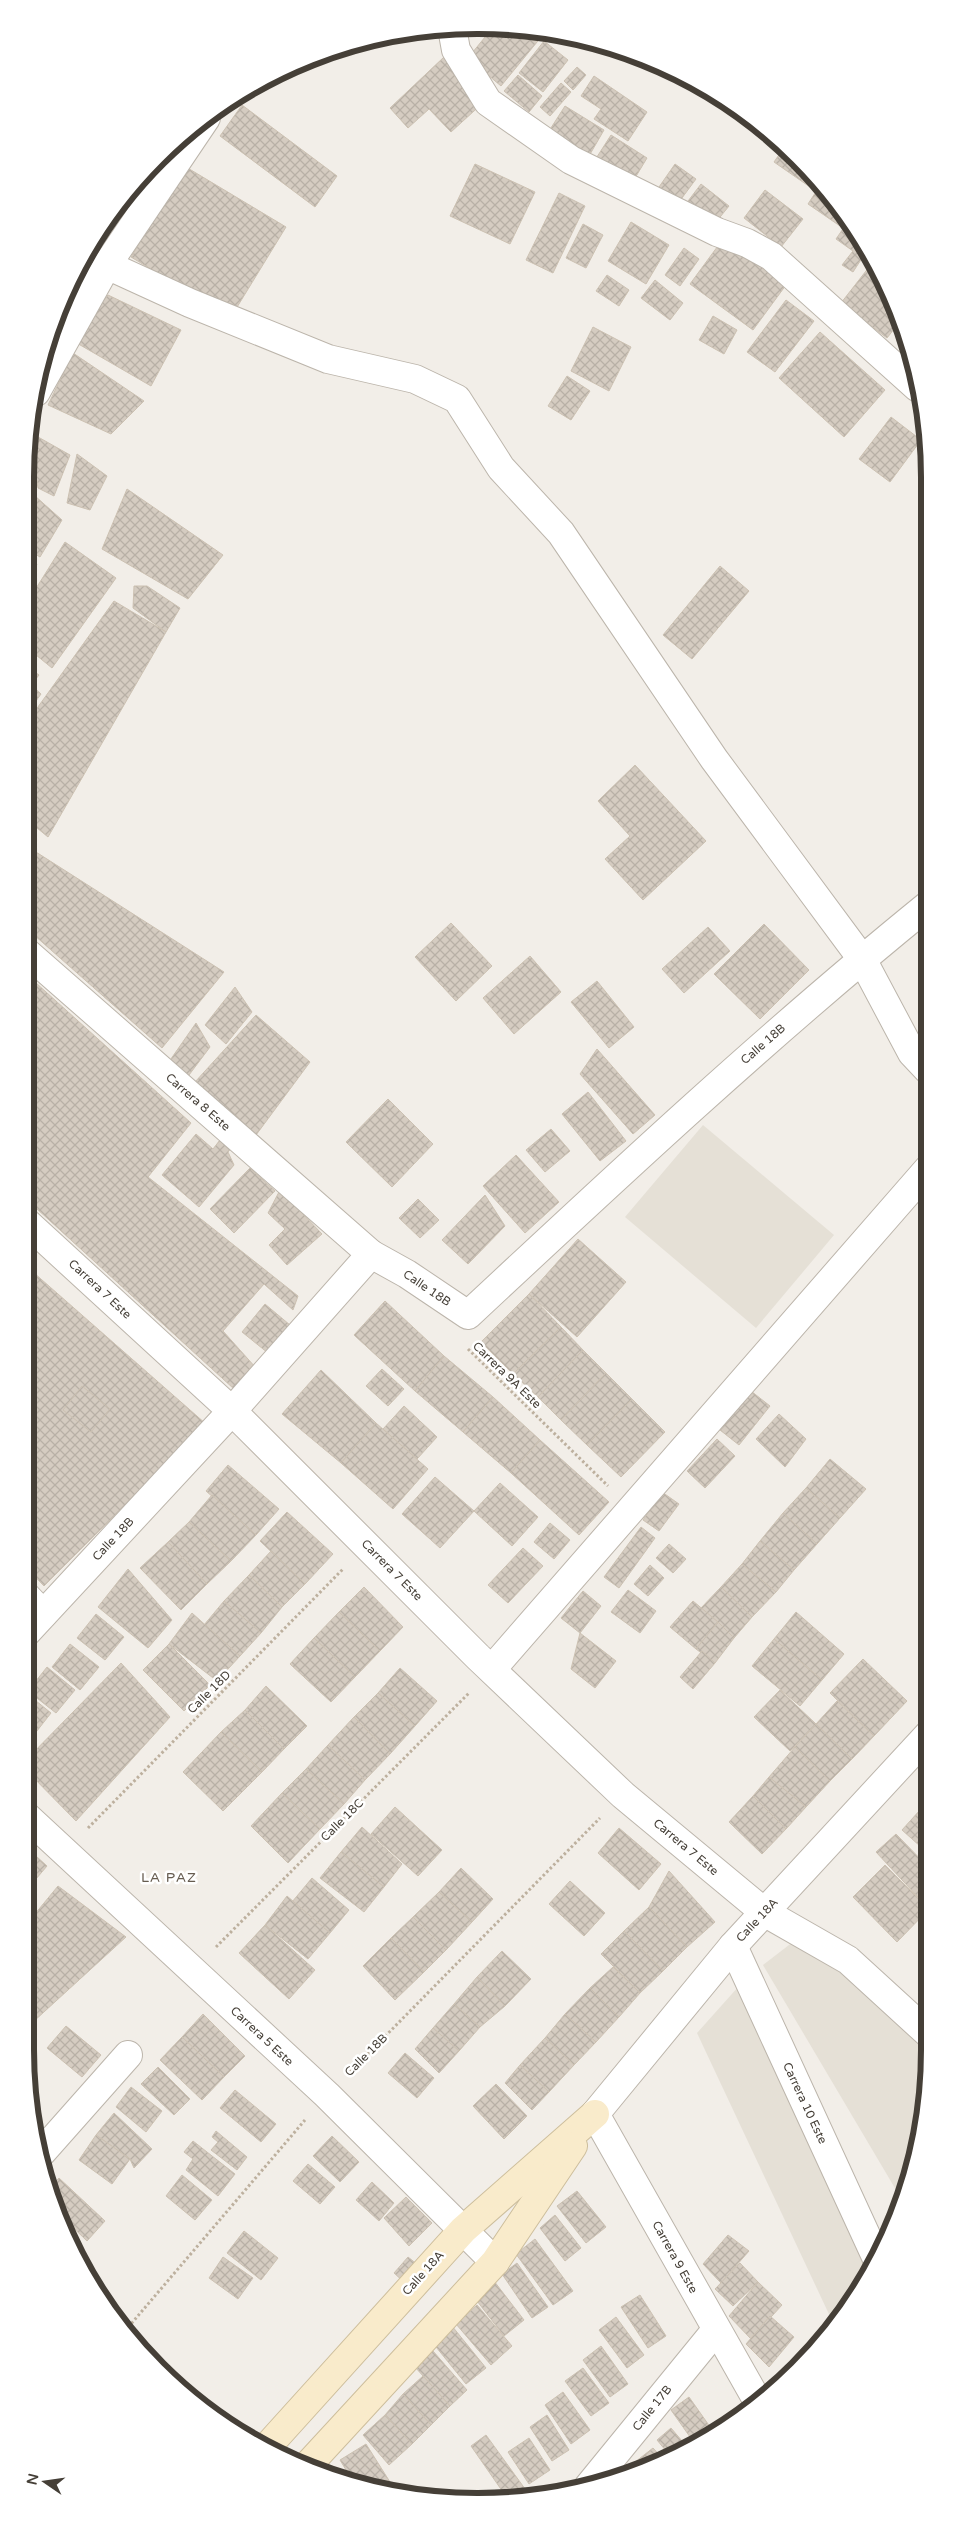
<svg xmlns="http://www.w3.org/2000/svg" width="955" height="2527" font-family="'Varela Round',sans-serif">
<style>
.residential{fill:#e5e0d6}
.building{fill:url(#building-cross-hatch);stroke:#ccc1b2}
.lines{fill:none;stroke-linecap:round;stroke-linejoin:round}
.minor-casing{stroke:#bcb5ab;stroke-width:30}
.tertiary-casing{stroke:#bcb5ab;stroke-width:30}
.secondary-casing{stroke:#cdbe9c;stroke-width:30}
.path{stroke:#bdb09e;stroke-width:3;stroke-dasharray:2.5 2.5;stroke-linecap:butt}
.minor{stroke:#fff;stroke-width:28}
.tertiary{stroke:#fff;stroke-width:28}
.secondary{stroke:#f9ebcb;stroke-width:28}
.labels{text-anchor:middle;dominant-baseline:central;stroke-width:5;stroke-linejoin:round;paint-order:stroke}
.street-label{font-size:12px;fill:#453f37;stroke:#fff}
.neighbourhood-label{font-size:14px;letter-spacing:1px;fill:#665c50;stroke:#fff}
.rim{fill:none;stroke:#453f37;stroke-width:6}
</style>
<defs>
<pattern id="building-cross-hatch" width="8" height="8" patternUnits="userSpaceOnUse" patternTransform="scale(1.25)"><rect width="8" height="8" fill="#d5ccc1"/><path d="M0 0l8 8M0 8l8-8" fill="none" stroke="#b8b0a6"/></pattern>
</defs>
<rect width="100%" height="100%" fill="#f2eee8"/>
<g class="residential">
<path d="M703,1125L834,1235L756,1328L625,1217Z"/>
<path d="M802,1935L929,2054L915,2167L902,2200L763,1965Z"/>
<path d="M739,1986L874,2265L835,2327L697,2033Z"/>
</g>
<g class="building">
<path d="M494,26H507L535,31L542,36L501,86L468,58Z"/>
<path d="M544,41L568,60L543,92L519,73Z"/>
<path d="M444,57L485,101L451,132L429,109L408,128L390,108Z"/>
<path d="M577,67L586,75L573,90L564,81Z"/>
<path d="M518,75L542,96L529,112L504,91Z"/>
<path d="M594,76L647,112L628,141L594,119L601,109L581,96Z"/>
<path d="M561,83L571,92L550,116L540,107Z"/>
<path d="M242,105L337,176L315,207L220,136Z"/>
<path d="M565,106L604,130L589,156L549,131Z"/>
<path d="M611,135L647,158L632,183L595,160Z"/>
<path d="M783,149L816,178L810,187L774,162Z"/>
<path d="M475,164L535,192L510,244L450,216Z"/>
<path d="M675,164L696,179L679,202L659,187Z"/>
<path d="M186,167L286,227L231,317L131,257Z"/>
<path d="M701,184L729,206L712,227L685,205Z"/>
<path d="M821,184L845,219L840,226L808,204Z"/>
<path d="M765,190L803,219L781,247L744,218Z"/>
<path d="M559,193L585,206L553,273L526,260Z"/>
<path d="M631,222L669,245L646,284L608,261Z"/>
<path d="M847,223L866,252L853,272L842,265L853,251L836,239Z"/>
<path d="M583,224L603,235L586,268L566,258Z"/>
<path d="M723,239L786,285L753,330L690,284Z"/>
<path d="M684,248L699,259L680,286L665,275Z"/>
<path d="M89,250L97,256L57,315L72,277Z"/>
<path d="M873,262L883,278L898,324L887,338L841,303Z"/>
<path d="M607,275L629,290L619,306L596,291Z"/>
<path d="M655,280L683,303L670,320L641,298Z"/>
<path d="M108,295L181,330L151,386L75,342L91,315Z"/>
<path d="M786,300L814,321L775,372L747,352Z"/>
<path d="M713,316L737,330L724,354L699,340Z"/>
<path d="M593,327L631,347L609,391L571,371Z"/>
<path d="M820,332L885,390L844,437L779,378Z"/>
<path d="M73,353L144,401L111,434L48,405Z"/>
<path d="M567,376L590,391L571,420L548,406Z"/>
<path d="M891,417L921,440L890,482L859,459Z"/>
<path d="M31,433L70,455L54,496L38,488L36,477L26,470Z"/>
<path d="M77,454L107,476L90,510L67,503Z"/>
<path d="M25,487L62,520L40,557L25,548Z"/>
<path d="M127,489L223,555L188,599L102,549Z"/>
<path d="M65,542L116,578L52,668L25,646V606Z"/>
<path d="M25,557L37,564L25,590Z"/>
<path d="M720,566L749,591L692,659L663,635Z"/>
<path d="M134,586H147L180,608L166,632L133,608Z"/>
<path d="M114,601L166,632L48,837L25,818V725Z"/>
<path d="M25,665L39,675L31,685L41,694L25,716Z"/>
<path d="M635,765L706,841L643,900L605,859L630,836L598,801Z"/>
<path d="M25,845L224,972L162,1048L25,927Z"/>
<path d="M451,923L492,966L456,1001L415,957Z"/>
<path d="M764,924L809,970L760,1019L714,974Z"/>
<path d="M708,927L730,951L684,993L662,969Z"/>
<path d="M530,956L561,992L514,1034L483,998Z"/>
<path d="M25,973L191,1123L148,1177L298,1296L293,1310L264,1284L223,1331L256,1368L234,1389L25,1198Z"/>
<path d="M597,981L634,1027L609,1048L571,1002Z"/>
<path d="M235,987L252,1012L226,1044L205,1025Z"/>
<path d="M256,1015L310,1062L256,1135L195,1082Z"/>
<path d="M196,1023L210,1047L183,1083L166,1066Z"/>
<path d="M597,1049L655,1115L633,1134L580,1074Z"/>
<path d="M588,1092L626,1141L600,1161L562,1114Z"/>
<path d="M388,1099L433,1144L392,1187L346,1142Z"/>
<path d="M551,1129L570,1151L545,1172L526,1150Z"/>
<path d="M196,1134L213,1149L223,1136L234,1145L228,1152L234,1165L199,1207L162,1175Z"/>
<path d="M516,1155L559,1202L525,1233L483,1186Z"/>
<path d="M250,1168L275,1191L234,1233L210,1209Z"/>
<path d="M280,1190L322,1234L287,1265L269,1245L285,1229L268,1213Z"/>
<path d="M485,1195L505,1226L468,1264L442,1240Z"/>
<path d="M418,1199L439,1220L420,1238L399,1218Z"/>
<path d="M578,1239L626,1282L577,1337L529,1294Z"/>
<path d="M25,1265L206,1424L44,1586L25,1566Z"/>
<path d="M529,1294L561,1327L513,1374L481,1342Z"/>
<path d="M385,1301L444,1356L415,1391L354,1335Z"/>
<path d="M265,1304L290,1325L268,1353L242,1332Z"/>
<path d="M561,1327L583,1350L538,1397L513,1374Z"/>
<path d="M583,1350L606,1373L561,1420L538,1397Z"/>
<path d="M444,1356L493,1397L463,1432L415,1391Z"/>
<path d="M382,1369L404,1389L388,1406L366,1386Z"/>
<path d="M321,1370L376,1423L341,1463L282,1414Z"/>
<path d="M606,1373L632,1399L587,1445L561,1420Z"/>
<path d="M82,1386L110,1409L91,1432L63,1410Z"/>
<path d="M751,1391L770,1406L739,1445L720,1430Z"/>
<path d="M493,1397L540,1440L511,1473L463,1432Z"/>
<path d="M632,1399L665,1432L621,1477L587,1445Z"/>
<path d="M404,1406L437,1437L417,1459L383,1429Z"/>
<path d="M779,1414L806,1439L785,1467L756,1439Z"/>
<path d="M376,1423L428,1469L393,1509L341,1463Z"/>
<path d="M717,1439L735,1456L705,1488L687,1471Z"/>
<path d="M540,1440L609,1502L579,1535L511,1473Z"/>
<path d="M830,1459L866,1489L840,1518L806,1488Z"/>
<path d="M228,1465L279,1509L256,1535L206,1491Z"/>
<path d="M435,1477L474,1511L440,1548L402,1514Z"/>
<path d="M500,1483L538,1517L512,1546L474,1511Z"/>
<path d="M806,1488L840,1518L817,1544L783,1513Z"/>
<path d="M662,1492L679,1504L659,1531L643,1520Z"/>
<path d="M212,1495L256,1535L231,1561L189,1522Z"/>
<path d="M287,1512L333,1554L305,1584L260,1541Z"/>
<path d="M783,1513L817,1544L794,1570L760,1541Z"/>
<path d="M189,1522L231,1561L207,1584L168,1542Z"/>
<path d="M550,1523L570,1540L554,1559L534,1542Z"/>
<path d="M641,1527L655,1538L619,1588L604,1577Z"/>
<path d="M760,1541L794,1570L776,1592L742,1564Z"/>
<path d="M168,1542L207,1584L181,1610L140,1568Z"/>
<path d="M669,1544L686,1559L673,1573L656,1558Z"/>
<path d="M523,1548L543,1566L508,1603L488,1585Z"/>
<path d="M271,1551L305,1584L282,1607L249,1575Z"/>
<path d="M742,1564L776,1592L752,1617L721,1587Z"/>
<path d="M650,1565L664,1578L648,1596L634,1584Z"/>
<path d="M128,1569L172,1620L148,1648L98,1607Z"/>
<path d="M249,1575L282,1607L261,1633L224,1601Z"/>
<path d="M364,1587L403,1627L380,1651L339,1612Z"/>
<path d="M721,1587L752,1617L734,1638L701,1608Z"/>
<path d="M628,1590L656,1611L640,1633L611,1612Z"/>
<path d="M583,1591L601,1606L580,1633L561,1618Z"/>
<path d="M224,1601L261,1633L240,1656L204,1625Z"/>
<path d="M693,1601L718,1622L696,1649L670,1627Z"/>
<path d="M339,1612L380,1651L355,1677L314,1638Z"/>
<path d="M796,1612L844,1654L822,1680L774,1639Z"/>
<path d="M192,1613L240,1656L217,1681L169,1644Z"/>
<path d="M96,1614L124,1637L105,1660L77,1638Z"/>
<path d="M718,1622L734,1638L715,1663L696,1649Z"/>
<path d="M580,1633L616,1661L595,1688L571,1669Z"/>
<path d="M314,1638L355,1677L331,1702L290,1664Z"/>
<path d="M774,1639L822,1680L800,1706L752,1666Z"/>
<path d="M70,1644L99,1667L80,1690L52,1667Z"/>
<path d="M169,1644L210,1685L184,1711L143,1670Z"/>
<path d="M702,1651L715,1663L693,1689L680,1677Z"/>
<path d="M863,1659L907,1701L874,1736L830,1693Z"/>
<path d="M121,1663L170,1717L76,1821L25,1769V1761Z"/>
<path d="M47,1667L75,1690L56,1713L28,1691Z"/>
<path d="M400,1668L437,1701L415,1726L378,1693Z"/>
<path d="M266,1686L307,1726L284,1749L245,1710Z"/>
<path d="M780,1690L816,1724L790,1751L754,1717Z"/>
<path d="M25,1692L51,1713L33,1736L25,1730Z"/>
<path d="M378,1693L415,1726L390,1754L354,1717Z"/>
<path d="M837,1701L874,1736L852,1759L816,1724Z"/>
<path d="M245,1710L284,1749L262,1772L221,1732Z"/>
<path d="M354,1717L390,1754L365,1780L328,1745Z"/>
<path d="M816,1724L852,1759L830,1781L795,1747Z"/>
<path d="M221,1732L262,1772L223,1811L183,1772Z"/>
<path d="M328,1745L365,1780L344,1804L306,1769Z"/>
<path d="M795,1747L830,1781L806,1807L769,1777Z"/>
<path d="M306,1769L344,1804L320,1829L282,1793Z"/>
<path d="M769,1777L806,1807L786,1829L753,1796Z"/>
<path d="M282,1793L320,1829L288,1863L251,1826Z"/>
<path d="M753,1796L786,1829L762,1854L729,1822Z"/>
<path d="M929,1800L930,1855L902,1830Z"/>
<path d="M395,1807L442,1850L418,1876L371,1834Z"/>
<path d="M362,1827L402,1864L384,1887L341,1852Z"/>
<path d="M619,1828L661,1864L639,1890L598,1853Z"/>
<path d="M896,1834L930,1869L929,1909L876,1852Z"/>
<path d="M25,1846L47,1866L25,1892Z"/>
<path d="M341,1852L384,1887L364,1912L320,1878Z"/>
<path d="M885,1865L929,1909L897,1942L853,1897Z"/>
<path d="M461,1868L493,1899L472,1922L439,1892Z"/>
<path d="M669,1871L715,1922L687,1947L649,1907Z"/>
<path d="M312,1878L349,1910L330,1933L292,1902Z"/>
<path d="M570,1881L605,1913L584,1936L549,1904Z"/>
<path d="M58,1886L126,1937L33,2022L25,2013V1926Z"/>
<path d="M439,1892L472,1922L446,1950L413,1917Z"/>
<path d="M287,1896L330,1933L308,1959L265,1925Z"/>
<path d="M649,1907L687,1947L663,1971L624,1931Z"/>
<path d="M413,1917L446,1950L424,1972L391,1938Z"/>
<path d="M265,1925L315,1970L289,1999L239,1953Z"/>
<path d="M624,1931L663,1971L640,1993L601,1954Z"/>
<path d="M391,1938L424,1972L395,2000L363,1966Z"/>
<path d="M502,1951L531,1979L505,2006L477,1977Z"/>
<path d="M613,1967L640,1993L619,2017L590,1988Z"/>
<path d="M477,1977L505,2006L480,2027L454,2004Z"/>
<path d="M590,1988L619,2017L596,2042L565,2014Z"/>
<path d="M454,2004L480,2027L459,2051L433,2028Z"/>
<path d="M203,2014L245,2056L224,2077L182,2037Z"/>
<path d="M565,2014L596,2042L574,2065L545,2038Z"/>
<path d="M66,2026L101,2055L82,2077L47,2048Z"/>
<path d="M433,2028L459,2051L439,2073L415,2049Z"/>
<path d="M182,2037L224,2077L202,2100L160,2060Z"/>
<path d="M545,2038L574,2065L549,2092L520,2065Z"/>
<path d="M405,2053L434,2078L417,2098L388,2073Z"/>
<path d="M520,2065L549,2092L532,2110L505,2083Z"/>
<path d="M158,2067L190,2099L174,2115L141,2084Z"/>
<path d="M496,2084L527,2116L504,2139L473,2106Z"/>
<path d="M131,2087L162,2111L146,2132L116,2107Z"/>
<path d="M235,2090L276,2124L261,2142L220,2108Z"/>
<path d="M114,2113L152,2149L134,2168L130,2159L96,2135Z"/>
<path d="M216,2131L247,2157L237,2170L211,2150L218,2142L212,2137Z"/>
<path d="M96,2135L130,2159L112,2184L79,2160Z"/>
<path d="M332,2136L359,2162L340,2182L313,2156Z"/>
<path d="M193,2141L235,2174L218,2196L186,2170L193,2159L184,2152Z"/>
<path d="M308,2164L335,2187L320,2204L293,2181Z"/>
<path d="M182,2175L212,2200L195,2220L166,2196Z"/>
<path d="M59,2178L105,2221L87,2241L56,2211L49,2195L48,2190Z"/>
<path d="M372,2182L394,2203L379,2221L356,2200Z"/>
<path d="M577,2191L606,2227L586,2243L557,2206Z"/>
<path d="M406,2197L432,2223L409,2246L384,2218Z"/>
<path d="M555,2215L581,2248L565,2261L540,2228Z"/>
<path d="M244,2231L278,2258L261,2280L227,2253Z"/>
<path d="M728,2235L749,2251L721,2283L703,2264Z"/>
<path d="M535,2239L573,2291L553,2305L516,2254Z"/>
<path d="M223,2257L253,2278L238,2299L209,2278Z"/>
<path d="M408,2257L418,2265L404,2282L394,2273Z"/>
<path d="M517,2263L548,2307L532,2318L502,2274Z"/>
<path d="M740,2263L758,2282L733,2306L715,2289Z"/>
<path d="M494,2281L524,2320L504,2336L474,2297Z"/>
<path d="M758,2282L782,2305L751,2339L729,2316Z"/>
<path d="M640,2295L666,2336L648,2348L621,2307Z"/>
<path d="M477,2305L512,2346L491,2365L456,2324Z"/>
<path d="M770,2316L794,2337L769,2367L746,2344Z"/>
<path d="M616,2317L644,2355L627,2368L599,2330Z"/>
<path d="M452,2326L486,2368L466,2384L432,2342Z"/>
<path d="M601,2346L628,2384L610,2397L583,2360Z"/>
<path d="M433,2351L467,2390L450,2406L415,2367Z"/>
<path d="M583,2368L609,2403L591,2416L565,2381Z"/>
<path d="M423,2376L450,2406L431,2425L403,2394Z"/>
<path d="M563,2392L590,2430L571,2444L545,2405Z"/>
<path d="M403,2394L431,2425L412,2444L385,2415Z"/>
<path d="M689,2397L713,2431L695,2444L671,2410Z"/>
<path d="M385,2415L412,2444L389,2465L363,2435Z"/>
<path d="M547,2415L569,2450L552,2461L530,2427Z"/>
<path d="M671,2428L688,2448L671,2457L657,2440Z"/>
<path d="M486,2435L528,2493L525,2495H505L471,2446Z"/>
<path d="M529,2438L550,2470L529,2484L508,2452Z"/>
<path d="M366,2444L390,2482L379,2489L354,2483L340,2460Z"/>
<path d="M653,2448L664,2460L642,2470L635,2462Z"/>
</g>
<g class="lines">
<defs>
<g id="minor">
<path d="M452,28L456,50L488,102L571,160L717,232L747,243L771,256L917,387"/>
<path d="M107,265L190,303L328,359L415,379L457,399L501,468L561,533L714,759L862,959L912,1053L928,1070"/>
<path d="M36,392L107,265L206,118"/>
<path d="M25,951L371,1254"/>
<path d="M25,1221L232,1411L478,1657L623,1795L764,1912L848,1960L930,2035"/>
<path d="M25,1595L43,1614"/>
<path d="M25,1634L232,1411L371,1254L407,1274L468,1315C618,1175 768,1035 927,906"/>
<path d="M492,1669L928,1169"/>
<path d="M25,1815L327,2095L495,2262"/>
<path d="M733,1946L877,2259"/>
<path d="M595,2114L757,2400"/>
<path d="M42,2152L128,2055"/>
<path d="M588,2487L716,2330"/>
</g>
<path id="tertiary" d="M595,2114L733,1946L929,1734"/>
<g id="secondary">
<path d="M266,2448L463,2230L595,2114"/>
<path d="M307,2466L495,2262L573,2146"/>
</g>
</defs>
<use href="#minor" class="minor-casing"/>
<use href="#tertiary" class="tertiary-casing"/>
<use href="#secondary" class="secondary-casing"/>
<g class="path">
<path d="M468,1349L608,1486"/>
<path d="M88,1828L343,1569"/>
<path d="M216,1947L469,1693"/>
<path d="M350,2072L600,1818"/>
<path d="M125,2331L305,2120"/>
</g>
<use href="#minor" class="minor"/>
<use href="#tertiary" class="tertiary"/>
<use href="#secondary" class="secondary"/>
</g>
<g class="labels">
<g class="street-label">
<text transform="translate(763 1044) rotate(-41)">Calle 18B</text>
<text transform="translate(198 1102) rotate(41)">Carrera 8 Este</text>
<text transform="translate(427 1288) rotate(34)">Calle 18B</text>
<text transform="translate(100 1289) rotate(43)">Carrera 7 Este</text>
<text transform="translate(507 1375) rotate(44)">Carrera 9A Este</text>
<text transform="translate(113 1539) rotate(-47)">Calle 18B</text>
<text transform="translate(392 1570) rotate(45)">Carrera 7 Este</text>
<text transform="translate(209 1692) rotate(-45)">Calle 18D</text>
<text transform="translate(342 1820) rotate(-45)">Calle 18C</text>
<text transform="translate(686 1847) rotate(40)">Carrera 7 Este</text>
<text transform="translate(757 1920) rotate(-47)">Calle 18A</text>
<text transform="translate(262 2036) rotate(43)">Carrera 5 Este</text>
<text transform="translate(366 2055) rotate(-45)">Calle 18B</text>
<text transform="translate(805 2103) rotate(65)">Carrera 10 Este</text>
<text transform="translate(675 2257) rotate(61)">Carrera 9 Este</text>
<text transform="translate(423 2273) rotate(-48)">Calle 18A</text>
<text transform="translate(652 2408) rotate(-51)">Calle 17B</text>
</g>
<g class="neighbourhood-label">
<text x="169" y="1877">LA PAZ</text>
</g>
</g>
<path d="M0 0H955V2527H0ZM477 34H478A443 443 0 0 1 921 477V2050A443 443 0 0 1 478 2493H477A443 443 0 0 1 34 2050V477A443 443 0 0 1 477 34Z" fill="#fff" fill-rule="evenodd"/>
<path class="rim" d="M477 34H478A443 443 0 0 1 921 477V2050A443 443 0 0 1 478 2493H477A443 443 0 0 1 34 2050V477A443 443 0 0 1 477 34Z"/>
<g transform="translate(45 2482) rotate(283)" stroke="#ffffff" stroke-width="4" paint-order="stroke">
<path d="M0-4L9 19L0 12L-9 19Z" fill="#453f37"/>
<text y="-8" font-size="14" font-weight="bold" text-anchor="middle" fill="#453f37">N</text>
</g>
</svg>
